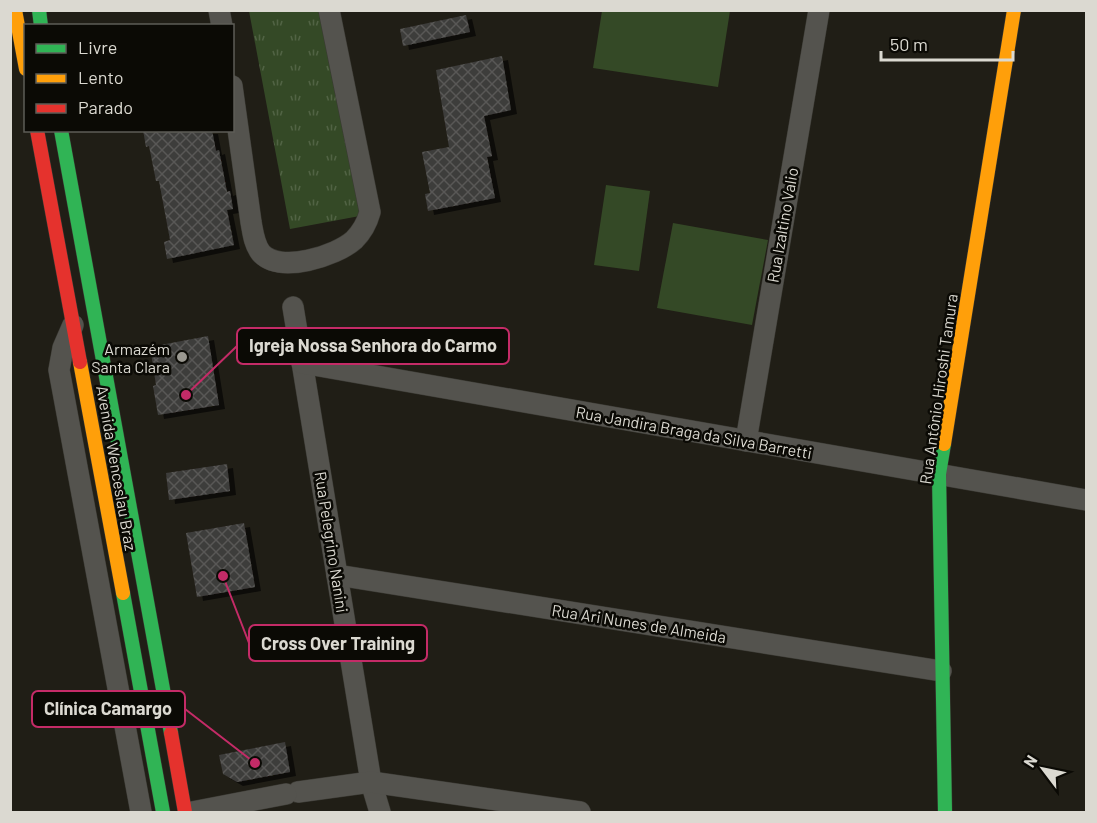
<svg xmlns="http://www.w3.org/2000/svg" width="1097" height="823" font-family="Barlow,sans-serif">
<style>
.park{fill:url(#park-tufts)}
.pitch{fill:#344926}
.building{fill:url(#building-cross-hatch);filter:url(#shadow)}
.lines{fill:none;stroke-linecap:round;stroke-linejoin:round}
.street-casing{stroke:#3b3a34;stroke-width:22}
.fast-casing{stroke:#3b3a34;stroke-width:15}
.slow-casing{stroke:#3b3a34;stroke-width:15}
.jam-casing{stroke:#3b3a34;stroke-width:15}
.street{stroke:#54534e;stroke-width:21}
.fast{stroke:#30b455;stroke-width:14}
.slow{stroke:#ff9f0a;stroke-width:14}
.jam{stroke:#e5322d;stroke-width:14}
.poi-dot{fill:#9a9890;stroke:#0b0a05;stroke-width:2}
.labels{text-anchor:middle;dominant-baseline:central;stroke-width:5;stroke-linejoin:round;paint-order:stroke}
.street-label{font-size:16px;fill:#dbd9d1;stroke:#0b0a05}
.poi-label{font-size:16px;fill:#dbd9d1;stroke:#0b0a05;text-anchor:end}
.leader{fill:none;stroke:#c42b67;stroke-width:2}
.callout-dot{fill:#c42b67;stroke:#0b0a05;stroke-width:2}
.callout{fill:#0b0a05;stroke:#c42b67;stroke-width:2}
.callout-label{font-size:18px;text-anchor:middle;font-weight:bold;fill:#dbd9d1}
</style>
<defs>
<pattern id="park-tufts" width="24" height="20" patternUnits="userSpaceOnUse" patternTransform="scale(1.5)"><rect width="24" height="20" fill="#344926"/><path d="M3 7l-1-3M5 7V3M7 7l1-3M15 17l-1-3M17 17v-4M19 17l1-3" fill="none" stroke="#516344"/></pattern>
<pattern id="building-cross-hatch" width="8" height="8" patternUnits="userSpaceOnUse" patternTransform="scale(1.5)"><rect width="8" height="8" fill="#3e3c3b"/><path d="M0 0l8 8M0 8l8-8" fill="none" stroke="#595856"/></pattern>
<filter id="shadow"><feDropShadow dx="6" dy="4" stdDeviation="0" flood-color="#0009"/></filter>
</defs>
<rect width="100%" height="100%" fill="#201e16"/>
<path class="park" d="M249,11H327L365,215L290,229Z"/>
<g class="pitch">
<path d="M602,11H730L718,87L593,68Z"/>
<path d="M606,185L650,191L639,271L594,265Z"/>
<path d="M673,223L768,240L752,325L657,308Z"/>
</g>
<g class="building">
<path d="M466,15L470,32L403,46L400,29Z"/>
<path d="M502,56L511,110L484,116L492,156L487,157L495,198L428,211L425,194L430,193L422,152L449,147L436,70Z"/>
<path d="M143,130H212L216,151L219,150L227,192L230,191L233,209L227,210L234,245L167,259L164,242L170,240L159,181H156L149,146L146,147Z"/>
<path d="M208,336L219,405L158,415L153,386L156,385L150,347Z"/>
<path d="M227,464L230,491L169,500L166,473Z"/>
<path d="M244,523L255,587L197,597L186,533Z"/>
<path d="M285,742L290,772L237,782L223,774L219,755Z"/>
</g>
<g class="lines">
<defs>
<g id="street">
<path d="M219,10L222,26"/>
<path d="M232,86L251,222C253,233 254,244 261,253C280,274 336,256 354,240C362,232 367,223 370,212L329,10"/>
<path d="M293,307L371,782L380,812"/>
<path d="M73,325L63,348L59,370L141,812"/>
<path d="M302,363L1086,500"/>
<path d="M746,441L819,10"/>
<path d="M337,575L941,671"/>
<path d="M298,792L371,782L580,812"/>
<path d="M192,812L286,794"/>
</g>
<g id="fast">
<path d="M39,10L41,26"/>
<path d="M61,130L171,733"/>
<path d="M944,444L939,474L945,812"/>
<path d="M123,593L163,812"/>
</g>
<g id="slow">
<path d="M15,10L26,69"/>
<path d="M80,362L123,593"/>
<path d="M944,444L1014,10"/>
</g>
<g id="jam">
<path d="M37,130L80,362"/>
<path d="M171,733L185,812"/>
</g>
</defs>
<use href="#street" class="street-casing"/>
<use href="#fast" class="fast-casing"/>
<use href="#slow" class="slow-casing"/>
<use href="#jam" class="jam-casing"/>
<use href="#street" class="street"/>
<use href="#fast" class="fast"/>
<use href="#slow" class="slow"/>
<use href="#jam" class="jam"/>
</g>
<circle class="poi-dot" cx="182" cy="357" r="6"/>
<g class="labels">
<g class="street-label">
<text transform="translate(782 225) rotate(-80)">Rua Izaltino Valio</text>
<text transform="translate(938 389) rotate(-82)">Rua Antônio Hiroshi Tamura</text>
<text transform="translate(694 432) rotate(10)">Rua Jandira Braga da Silva Barretti</text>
<text transform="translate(117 468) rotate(80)">Avenida Wenceslau Braz</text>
<text transform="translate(332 542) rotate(81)">Rua Pelegrino Nanini</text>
<text transform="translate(639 623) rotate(9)">Rua Ari Nunes de Almeida</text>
</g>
<g class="poi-label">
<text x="170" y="348">Armazém<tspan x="170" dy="18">Santa Clara</tspan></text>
</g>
</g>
<path class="leader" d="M186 395L237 346M223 576L249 643M255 763L185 709"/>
<g class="callout-dot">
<circle cx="186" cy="395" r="6"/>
<circle cx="223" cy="576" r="6"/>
<circle cx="255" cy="763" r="6"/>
</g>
<g class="callout">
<rect x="237" y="328" width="272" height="36" rx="6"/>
<rect x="249" y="625" width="178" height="36" rx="6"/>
<rect x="32" y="691" width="153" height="36" rx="6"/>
</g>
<g class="callout-label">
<text x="373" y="352">Igreja Nossa Senhora do Carmo</text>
<text x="338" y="650">Cross Over Training</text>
<text x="108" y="715">Clínica Camargo</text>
</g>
<rect width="1097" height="823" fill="none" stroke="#dbd9d1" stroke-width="24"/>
<rect x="24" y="24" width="210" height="108" fill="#0b0a05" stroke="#5e5d57" stroke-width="1.5"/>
<rect x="36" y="44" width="30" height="9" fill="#30b455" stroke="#5e5d57" stroke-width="1.5"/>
<text x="78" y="54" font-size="18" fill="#dbd9d1">Livre</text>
<rect x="36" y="74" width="30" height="9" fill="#ff9f0a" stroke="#5e5d57" stroke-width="1.5"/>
<text x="78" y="84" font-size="18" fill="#dbd9d1">Lento</text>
<rect x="36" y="104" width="30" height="9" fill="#e5322d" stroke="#5e5d57" stroke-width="1.5"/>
<text x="78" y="114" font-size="18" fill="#dbd9d1">Parado</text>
<g transform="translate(1043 769) rotate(302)" stroke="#0b0a05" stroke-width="4.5" paint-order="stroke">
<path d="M0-4.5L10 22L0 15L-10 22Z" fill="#dbd9d1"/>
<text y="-9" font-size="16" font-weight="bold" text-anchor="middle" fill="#dbd9d1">N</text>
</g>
<path d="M881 51v9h132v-9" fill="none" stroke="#dbd9d1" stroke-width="3"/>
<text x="890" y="51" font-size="18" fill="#dbd9d1" stroke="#0b0a05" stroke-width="4.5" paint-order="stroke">50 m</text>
</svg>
